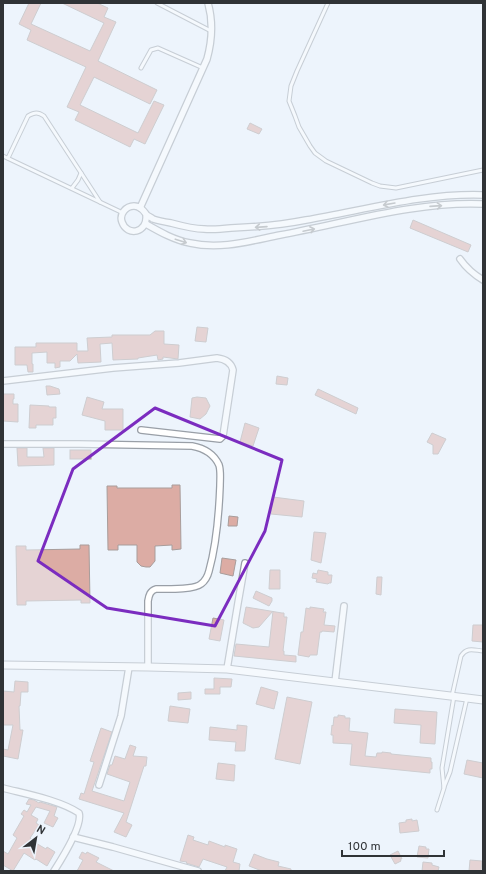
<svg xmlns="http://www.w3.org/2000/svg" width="486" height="874" font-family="Overpass,sans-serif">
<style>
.building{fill:#dcaca4;stroke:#a89d9b}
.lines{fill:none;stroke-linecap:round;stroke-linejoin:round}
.service-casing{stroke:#999fa7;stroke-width:5}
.minor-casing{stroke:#999fa7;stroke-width:8}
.tertiary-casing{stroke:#999fa7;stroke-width:9}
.service{stroke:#fff;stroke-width:3}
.minor{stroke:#fff;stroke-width:5.5}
.tertiary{stroke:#fff;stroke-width:7}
.oneway{stroke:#98999a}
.marked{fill:none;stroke:#7b2cbf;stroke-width:3;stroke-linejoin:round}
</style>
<rect width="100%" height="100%" fill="#edf4fc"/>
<g class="building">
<path d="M29,3H41L31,24L90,51L104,23L62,3H97L108,8L104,17L116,22L98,61L157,90L150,104L94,77L80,105L138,133L154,101L164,105L145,144L134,139L130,147L75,120L79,112L67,107L86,67L27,40L31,30L19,24Z"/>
<path d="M250,123L262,129L259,134L247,129Z"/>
<path d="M413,220L471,245L468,252L410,228Z"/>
<path d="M197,327L208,328L206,342L195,341Z"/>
<path d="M155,331H164V344L179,345L178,359L163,357V359L158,360L157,355L138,358V359L113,360L112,343L100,344L101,362L78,363L77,354L70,361H60V367L55,368V363H47V352L32,353V364H33V372H28L27,365H15V347H36V343H77V351H88L87,338L112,337V335H150Z"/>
<path d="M277,376L288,378L287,385L276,384Z"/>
<path d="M46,386H50L59,389L60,394L47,395Z"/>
<path d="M318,389L358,408L356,414L315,395Z"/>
<path d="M3,394H14V399H13V404H18V422L3,421Z"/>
<path d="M87,397L104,402L102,409H123V430H105V421L82,415Z"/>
<path d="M197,397L206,398L210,406L206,414L200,419L190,417L192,398Z"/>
<path d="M30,405L49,406V407H56V418H53V425H36V428H29Z"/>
<path d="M245,423L259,428L253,446L240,442Z"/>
<path d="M432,433L446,439L438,454H433V445L427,442Z"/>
<path d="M17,448H27V457H44L43,448H54V465L18,466Z"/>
<rect x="70" y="450" width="21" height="9"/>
<path d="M172,485H180L181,549L172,550V545L155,546V561L150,567H146L141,566L137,562V545H118V550H108L107,486H117V488H172Z"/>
<path d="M273,497L304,501L302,517L271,514Z"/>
<path d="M229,516L238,517L237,526H228Z"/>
<path d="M314,532L326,533L321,563L311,560Z"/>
<path d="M80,545H89L90,603H81V600L26,601V605H17L16,546H26V550L80,549Z"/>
<path d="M222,558L236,560L233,576L220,573Z"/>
<path d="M270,570H280V589H269Z"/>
<path d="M318,570L328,572V575H332L331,583H329L328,584L316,582L317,579L312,578L313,573L317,574Z"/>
<path d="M377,577H382L381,595L376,594Z"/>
<path d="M256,591L272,598V601L269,606L253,598Z"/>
<path d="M246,607L282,613H284V617H287L283,651H284V655L296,656V662L234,656L236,644L269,647L273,611L259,627L253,628L243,623Z"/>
<path d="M310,607L324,609L323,612H326L324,625L335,626L334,632L322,631V632H320L317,655H310L309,657L298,655L301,632H303L306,608L310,609Z"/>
<path d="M213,618L224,620L220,641L209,639Z"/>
<path d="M473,625H483V642L472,641Z"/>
<path d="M214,678L232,679L231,687H220V694H205V689H214Z"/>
<path d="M15,681L28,682V692H21L20,706H19L20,730H23L18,759L3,756V749L8,750L13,725H3V691L14,692Z"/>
<path d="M261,687L278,692L274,709L256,704Z"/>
<path d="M191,692V699L178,700V693Z"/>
<path d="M287,697L312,702L300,764L275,759Z"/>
<path d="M170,706L190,709L188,723L168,721Z"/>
<path d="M395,709L437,712L435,744L420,743L421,725L394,723Z"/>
<path d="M338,715L345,716V718H350L349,731L368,733L365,756L376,757L377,753H382V752L391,753V754L431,758V762H432V769H430V773L350,765L352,744L333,743V735H331L332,725L333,726L334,717H338Z"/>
<path d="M237,725L247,726L245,751H235L236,742L209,740L210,727L237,730Z"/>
<path d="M101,728L112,732L92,791L124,801L130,782L107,774L110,765H112L115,756L125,759L130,745L136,747L133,756L147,757L146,766H144L126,822L132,825L126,837L114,832L124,813L79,799L81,793L84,794L94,762L90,761Z"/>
<path d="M467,760L483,763V778L464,774Z"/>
<path d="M218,763L235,765L234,781L216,779Z"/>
<path d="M29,799L34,800L39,803L40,802L57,807L54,816L58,818L53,827L44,823L50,811L36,807L31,815L38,819L36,823L39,825L30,838L35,841L34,842L46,849L47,847L55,852L47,866L36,859L35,860L24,853L13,871L3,865V851L8,854L17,838L13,835L24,816L21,814L24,810L27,812L31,805L26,804Z"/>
<path d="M412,819V821L417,820L419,831L400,833L399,823L406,822V820Z"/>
<path d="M188,835L194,837L193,840L208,845L209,841L225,847V845L237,849L233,862L240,864L239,871H225L227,867L203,859L199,867L186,863L187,862L180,861Z"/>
<path d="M419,846L426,847V849H429L428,858L417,857Z"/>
<path d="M398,851L402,859H400L401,861L395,864L390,855Z"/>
<path d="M82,852L86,854L87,852L99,858L96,862L114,871H77L83,860L79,858Z"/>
<path d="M254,854L267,859L279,862L278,866L291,869V871H262L249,866Z"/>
<path d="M470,860L482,861L481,871H469Z"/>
<path d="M423,862L432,863V865L439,867L438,871H422Z"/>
</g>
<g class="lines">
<defs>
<g id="service">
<path d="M157,3L211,31"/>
<path d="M328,3L297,71L291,86L289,101L295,116L299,127L310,146L315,153L326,161L372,183L380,186L396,188L483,170"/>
<path d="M141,68L151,50L158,48L203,68"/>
<path d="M3,156L123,213"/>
<path d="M8,158L28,116C35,112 38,112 44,116L100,202"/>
<path d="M72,188L78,180L81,173"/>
<path d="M452,696L461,656C467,647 473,650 483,651"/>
<path d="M444,787L450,772L467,698"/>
<path d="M437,810L444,788L442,768L454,696"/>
</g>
<g id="minor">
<path d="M140,208L207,59C212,41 213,21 208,3"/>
<path d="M146,215C148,233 127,237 122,222C119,214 126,206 134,206C140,206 143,210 146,214C147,216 151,217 153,219C159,221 165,222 171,223C182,226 193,229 204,229C213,230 222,229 231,228C256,227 281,225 306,220C365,210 423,193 483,195"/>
<path d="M146,224C160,232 174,240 190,243C220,250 250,241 280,235C346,223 416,201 483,204"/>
<path d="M460,259C467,269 473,274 483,280"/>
<path d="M3,381L113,368L179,363L217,358C225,359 231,362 233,370L223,436L220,439L141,430"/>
<path d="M3,444H79L192,446C203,448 214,454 219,465C221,471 220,479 220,486C219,512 216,546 209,571C208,575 205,581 201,584C194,590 167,589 156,589C150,591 149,595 148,601V667"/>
<path d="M227,669L238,603L245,563"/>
<path d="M335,682L344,606"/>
<path d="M99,785L121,716L129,667"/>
<path d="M3,788C26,794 59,800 79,813C83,825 61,860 54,871"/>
<path d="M73,837L113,847L198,871"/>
</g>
<path id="tertiary" d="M3,665L148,667L227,669L467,698L483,700"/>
</defs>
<use href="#service" class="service-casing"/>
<use href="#minor" class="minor-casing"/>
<use href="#tertiary" class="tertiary-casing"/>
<use href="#service" class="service"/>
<use href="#minor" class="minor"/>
<use href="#tertiary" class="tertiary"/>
</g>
<defs><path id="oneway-shaft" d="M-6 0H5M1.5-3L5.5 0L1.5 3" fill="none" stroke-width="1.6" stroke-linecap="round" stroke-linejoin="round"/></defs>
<g class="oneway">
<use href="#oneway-shaft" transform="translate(389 204) rotate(170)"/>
<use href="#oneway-shaft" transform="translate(436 206) rotate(-4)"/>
<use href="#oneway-shaft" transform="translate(261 227) rotate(176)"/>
<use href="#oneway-shaft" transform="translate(309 230) rotate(-12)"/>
<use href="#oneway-shaft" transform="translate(181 241) rotate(18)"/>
</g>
<path d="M0 0H486V874H0ZM155,408L282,460L265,531L215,626L107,608L38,561L73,469Z" fill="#edf4fc" fill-opacity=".55" fill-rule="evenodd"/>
<path class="marked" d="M155,408L282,460L265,531L215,626L107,608L38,561L73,469Z"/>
<rect width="486" height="874" fill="none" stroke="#303336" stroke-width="8"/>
<g transform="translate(36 838) rotate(31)" stroke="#edf4fc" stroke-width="3" paint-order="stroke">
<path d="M0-3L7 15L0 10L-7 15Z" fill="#303336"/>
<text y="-6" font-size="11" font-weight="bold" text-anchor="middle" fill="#303336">N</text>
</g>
<path d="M342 850v6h102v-6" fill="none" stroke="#303336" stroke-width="2"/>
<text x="348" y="850" font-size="12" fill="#303336" stroke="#edf4fc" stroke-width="3" paint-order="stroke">100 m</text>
</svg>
